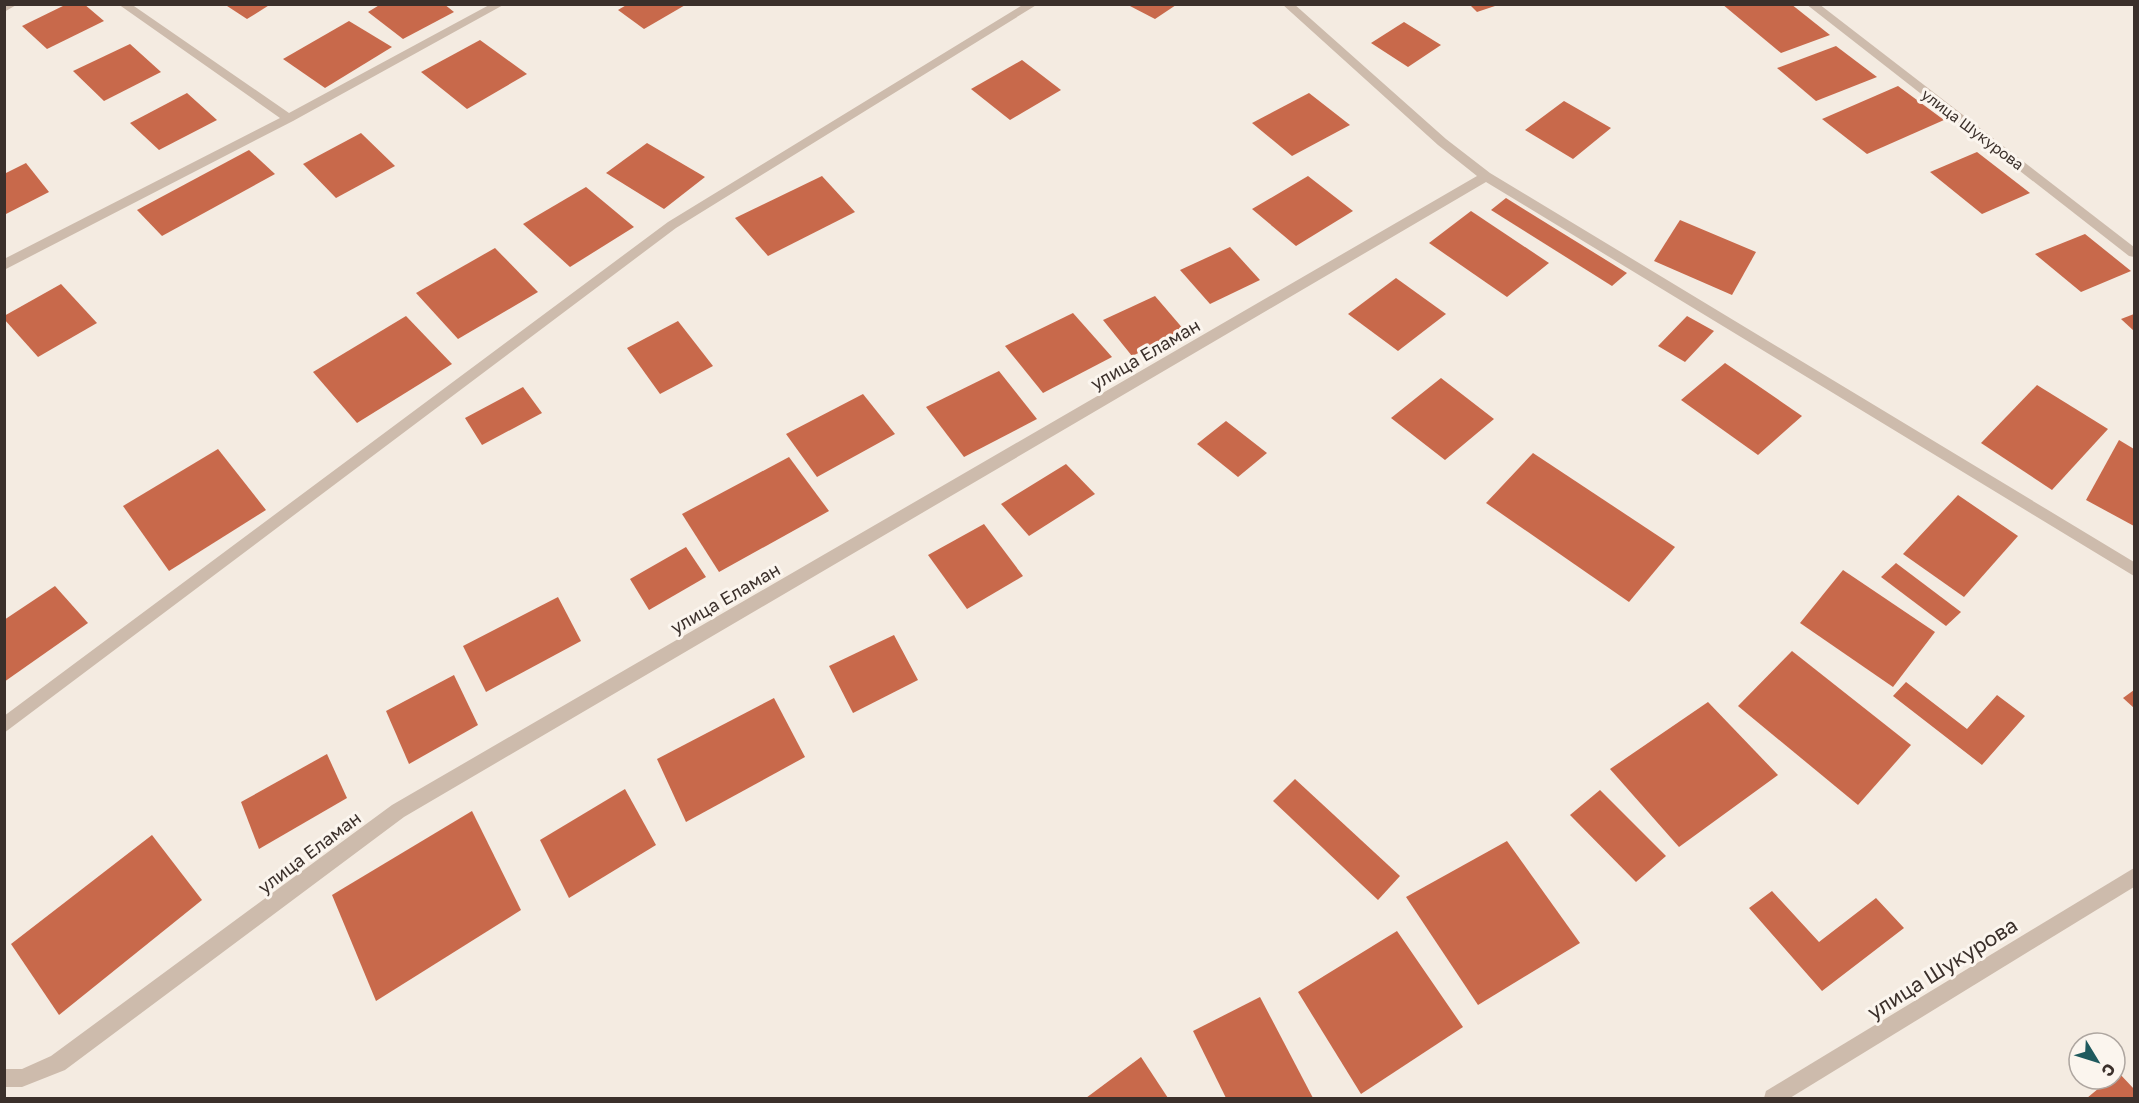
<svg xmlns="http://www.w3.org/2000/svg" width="2139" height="1103" font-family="'Golos Text',sans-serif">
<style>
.building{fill:#c8694b}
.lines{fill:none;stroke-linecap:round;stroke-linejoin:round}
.minor{fill:#cdbbac;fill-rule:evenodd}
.labels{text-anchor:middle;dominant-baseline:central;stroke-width:6;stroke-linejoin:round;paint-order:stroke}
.far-street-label{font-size:15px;fill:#3b302b;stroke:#fbf5ee}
.street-label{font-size:18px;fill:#3b302b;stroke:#fbf5ee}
.near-street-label{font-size:21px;fill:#3b302b;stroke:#fbf5ee}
</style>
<rect width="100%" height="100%" fill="#f4ebe1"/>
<g class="building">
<path d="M67,4H84L104,21L47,49L22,26Z"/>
<path d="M224,4H271L247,19Z"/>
<path d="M381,4H444L454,12L403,39L368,12Z"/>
<path d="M628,4H687L644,29L618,10Z"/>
<path d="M1469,4H1498V5L1477,12Z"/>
<path d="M1722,4H1791L1830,35L1781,53Z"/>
<path d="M1128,5H1176L1155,19Z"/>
<path d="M349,21L392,47L325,88L283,59Z"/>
<path d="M1404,22L1441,45L1408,67L1371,43Z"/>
<path d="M480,40L527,74L467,109L421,72Z"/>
<path d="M130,44L161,72L104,101L73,71Z"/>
<path d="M1836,46L1877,77L1816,101L1777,68Z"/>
<path d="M1022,60L1061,90L1010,120L971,89Z"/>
<path d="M1898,86L1944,120L1867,154L1822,119Z"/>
<path d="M187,93L217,120L159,150L130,123Z"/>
<path d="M1309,93L1350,125L1292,156L1252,123Z"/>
<path d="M1564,101L1611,128L1573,159L1525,130Z"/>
<path d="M361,133L395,166L336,198L303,164Z"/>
<path d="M647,143L705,177L664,209L606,173Z"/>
<path d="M249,150L275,174L162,236L137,210Z"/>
<path d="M1977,152L2030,193L1982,214L1930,172Z"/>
<path d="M26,163L49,192L4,215V174Z"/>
<path d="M822,176L855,212L768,256L735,218Z"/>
<path d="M1308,176L1353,211L1296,246L1252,209Z"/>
<path d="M586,187L634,227L570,267L523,224Z"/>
<path d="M1506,198L1627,273L1612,286L1491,210Z"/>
<path d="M1471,211L1549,263L1507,297L1429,243Z"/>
<path d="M1680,220L1756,252L1732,295L1654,261Z"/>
<path d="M2085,234L2131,271L2081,292L2035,254Z"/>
<path d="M1230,247L1260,280L1210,304L1180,270Z"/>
<path d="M495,248L538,292L458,339L416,293Z"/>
<path d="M1396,278L1446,314L1398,351L1348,314Z"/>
<path d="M61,284L97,323L38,357L4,319V316Z"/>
<path d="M1155,296L1185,331L1132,356L1103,320Z"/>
<path d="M1073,313L1112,357L1043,393L1005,346Z"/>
<path d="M2134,314V331L2121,319Z"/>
<path d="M406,316L452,364L357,423L313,372Z"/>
<path d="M1687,316L1714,331L1685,362L1658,346Z"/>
<path d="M678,321L713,366L660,394L627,348Z"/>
<path d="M1725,363L1802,416L1758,455L1681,400Z"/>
<path d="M999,371L1037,419L964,457L926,407Z"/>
<path d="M1441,378L1494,419L1445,460L1391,418Z"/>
<path d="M2037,385L2108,429L2052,490L1981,443Z"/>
<path d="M523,387L542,413L482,445L465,418Z"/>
<path d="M863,394L895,434L817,477L786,434Z"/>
<path d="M1226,421L1267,453L1238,477L1197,444Z"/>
<path d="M2119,440L2134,449V526L2086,500Z"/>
<path d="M218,449L266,510L169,571L123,506Z"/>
<path d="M1533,453L1675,547L1629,602L1486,503Z"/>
<path d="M789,457L829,511L719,572L682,514Z"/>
<path d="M1066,464L1095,494L1029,536L1001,504Z"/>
<path d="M1958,495L2018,536L1964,597L1903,554Z"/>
<path d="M984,524L1023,576L967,609L928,555Z"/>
<path d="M686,547L706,577L649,610L630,579Z"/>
<path d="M1896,563L1961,612L1946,626L1881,577Z"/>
<path d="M1843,570L1935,632L1893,687L1800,623Z"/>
<path d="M55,586L88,623L4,682V620Z"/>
<path d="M558,597L581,641L486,692L463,646Z"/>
<path d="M894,635L918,680L853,713L829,666Z"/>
<path d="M1792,651L1911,745L1858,805L1738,706Z"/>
<path d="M454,675L478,725L409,764L386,711Z"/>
<path d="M1906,682L1967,729L1997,695L2025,716L1982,765L1893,696Z"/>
<path d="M2134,690V708L2123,698Z"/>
<path d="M774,698L805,757L686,822L657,759Z"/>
<path d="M1708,702L1778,775L1679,847L1610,769Z"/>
<path d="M327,754L347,798L259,849L241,802Z"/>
<path d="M1295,779L1400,876L1378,900L1273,801Z"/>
<path d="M625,789L656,845L569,898L540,840Z"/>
<path d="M1600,790L1666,856L1636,882L1570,815Z"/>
<path d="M472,811L521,910L376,1001L332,895Z"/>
<path d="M152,835L202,900L59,1015L11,944Z"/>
<path d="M1507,841L1580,943L1478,1005L1406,897Z"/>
<path d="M1772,891L1819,942L1876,898L1904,928L1822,991L1749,908Z"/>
<path d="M1397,931L1463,1027L1361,1094L1298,992Z"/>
<path d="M1260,997L1313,1098H1226L1193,1031Z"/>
<path d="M1141,1057L1168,1098H1086Z"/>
<path d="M2118,1072L2134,1089V1098H2087L2110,1079H2115Z"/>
</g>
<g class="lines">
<g class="minor">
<path d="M4,4H18L4,12Z"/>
<path d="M118,4H131L289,113L491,4H505L293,121L4,270V259L280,118Z"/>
<path d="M1024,4H1038L676,228L4,733V716L668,222Z"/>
<path d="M1282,4H1294L1446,139L1490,173L2134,562V576L1486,182L404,817L65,1070L22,1087H4V1069H22L51,1056L392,805L1477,176L1438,145Z"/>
<path d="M1806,4H1819L2134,247V257L2129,256Z"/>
<path d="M2134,868V887L1790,1098H1764L1766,1091Z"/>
</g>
</g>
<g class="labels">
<g class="far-street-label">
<text transform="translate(1973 129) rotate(37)">улица Шукурова</text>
</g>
<g class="street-label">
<text transform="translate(1145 354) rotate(-30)">улица Еламан</text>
<text transform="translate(725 598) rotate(-30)">улица Еламан</text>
<text transform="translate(309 852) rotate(-37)">улица Еламан</text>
</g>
<g class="near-street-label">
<text transform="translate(1942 968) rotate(-32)">улица Шукурова</text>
</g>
</g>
<rect width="2139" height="1103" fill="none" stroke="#3b302b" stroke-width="12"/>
<g transform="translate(2097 1061) rotate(128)"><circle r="28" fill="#fbf5ee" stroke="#aea6a0" stroke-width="1.5"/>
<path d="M0-4.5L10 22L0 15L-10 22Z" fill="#1f5a5e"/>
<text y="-9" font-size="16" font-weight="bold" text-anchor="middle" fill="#3b302b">С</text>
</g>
</svg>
